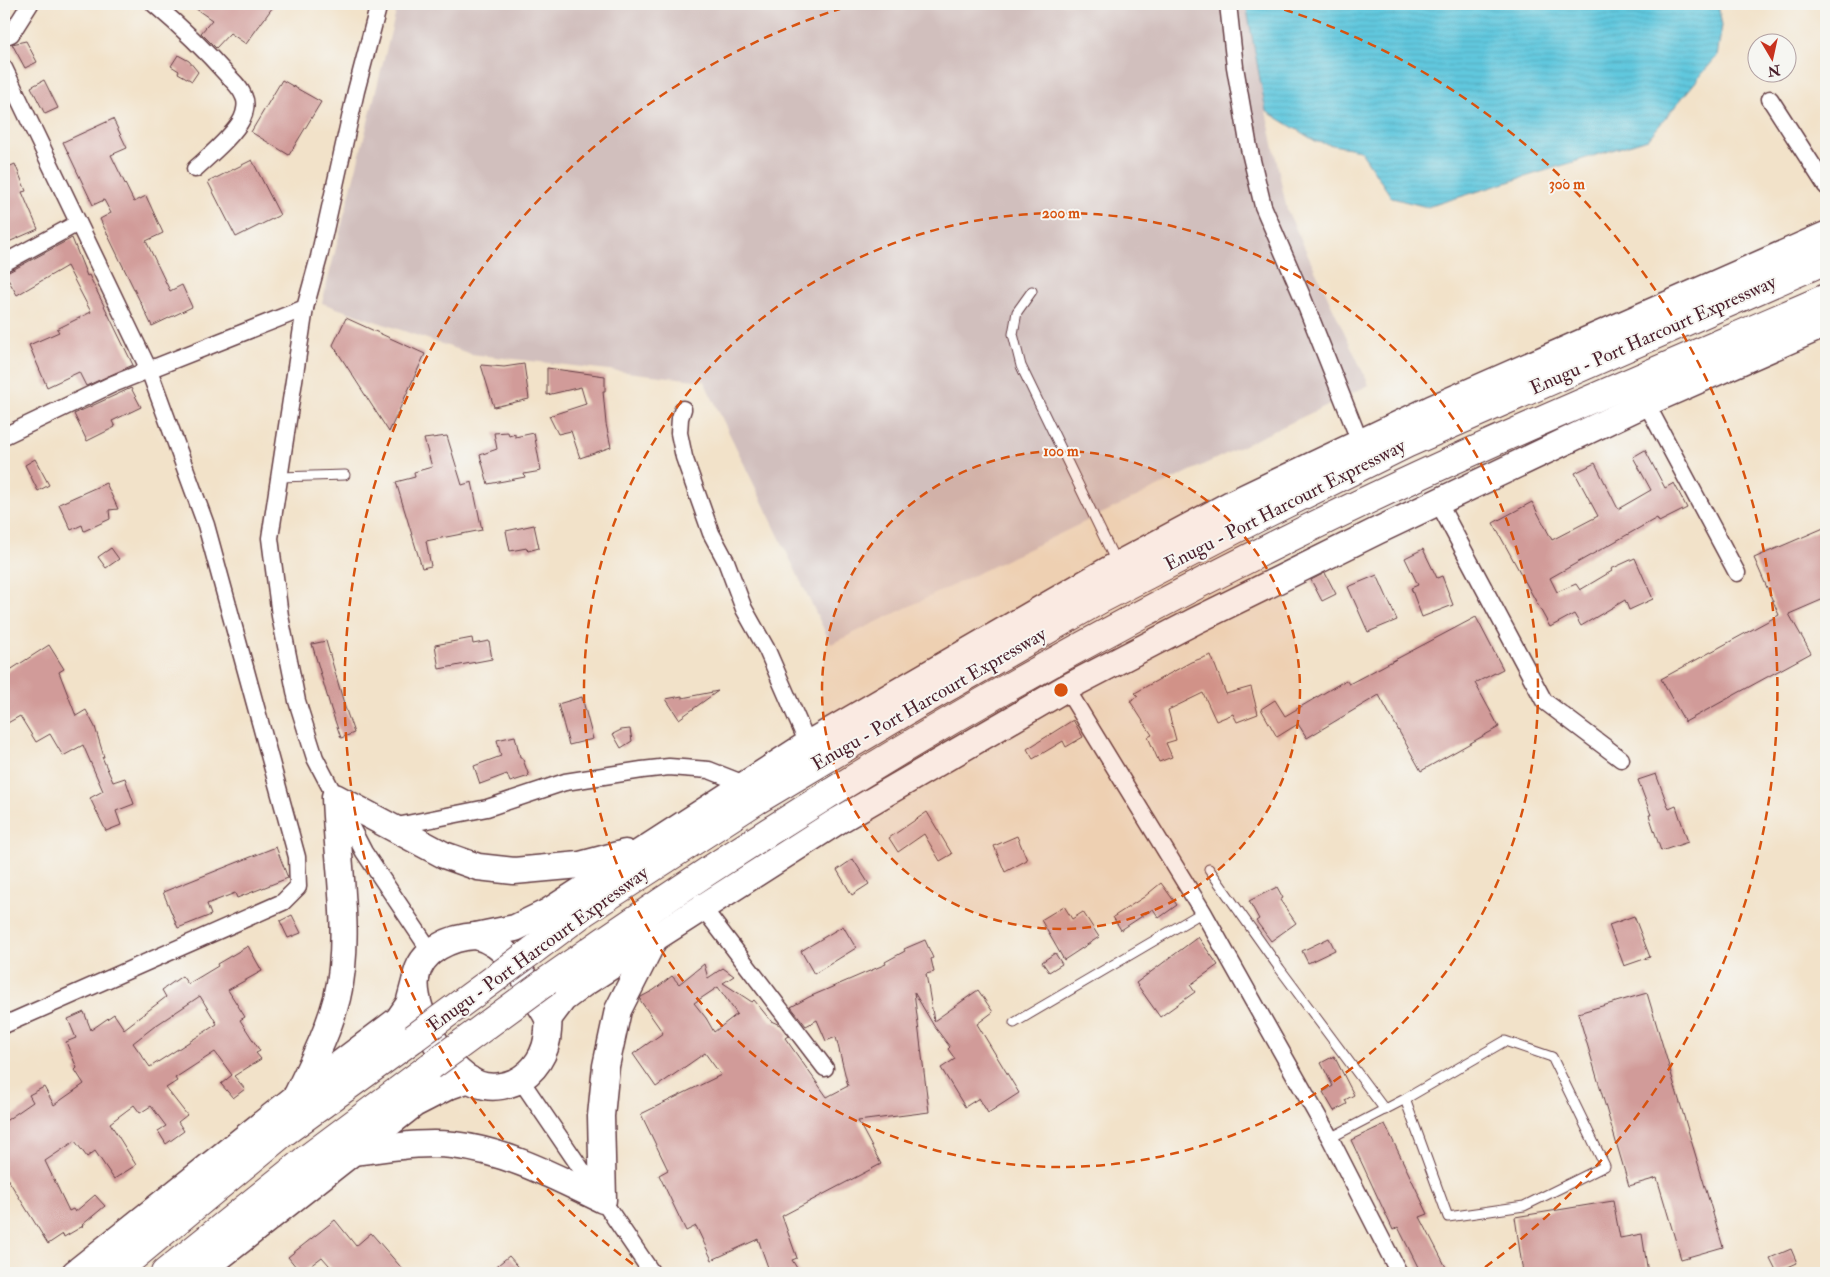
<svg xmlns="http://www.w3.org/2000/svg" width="1830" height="1277" font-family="'IM FELL Double Pica',serif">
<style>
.industrial{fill:#d1bfbd}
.water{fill:url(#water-rules);stroke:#567484}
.building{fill:#d19b99;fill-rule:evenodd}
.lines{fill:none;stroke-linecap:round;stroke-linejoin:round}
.lane-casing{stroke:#633c43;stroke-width:11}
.street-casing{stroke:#633c43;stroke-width:19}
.primary-casing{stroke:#633c43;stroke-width:29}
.highway-casing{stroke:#633c43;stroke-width:30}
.lane{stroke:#fff;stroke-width:9}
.street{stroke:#fff;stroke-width:16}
.primary{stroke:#fff;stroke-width:26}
.highway{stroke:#fff;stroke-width:28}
.highway-bridge-casing{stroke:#633c43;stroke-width:30;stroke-linecap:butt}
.highway-bridge{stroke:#fff;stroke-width:28}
.ring{fill:none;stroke:#d8530f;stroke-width:2.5;stroke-dasharray:9 6}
.labels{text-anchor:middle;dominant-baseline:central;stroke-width:4;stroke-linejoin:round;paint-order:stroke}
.street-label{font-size:19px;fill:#4a1f2b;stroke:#f6f6f2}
.centre{fill:#d8530f;stroke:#f6f6f2;stroke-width:2.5}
.ring-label{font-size:15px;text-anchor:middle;font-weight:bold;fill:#d8530f;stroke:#f6f6f2;stroke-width:4;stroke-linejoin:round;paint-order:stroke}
</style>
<defs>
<pattern id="water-rules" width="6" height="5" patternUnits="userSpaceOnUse" patternTransform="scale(1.25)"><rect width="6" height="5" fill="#61c8de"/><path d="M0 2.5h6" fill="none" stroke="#56abbf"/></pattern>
</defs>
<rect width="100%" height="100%" fill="#f6f6f2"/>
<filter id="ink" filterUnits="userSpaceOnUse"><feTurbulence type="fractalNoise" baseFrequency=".02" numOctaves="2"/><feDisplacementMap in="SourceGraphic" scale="10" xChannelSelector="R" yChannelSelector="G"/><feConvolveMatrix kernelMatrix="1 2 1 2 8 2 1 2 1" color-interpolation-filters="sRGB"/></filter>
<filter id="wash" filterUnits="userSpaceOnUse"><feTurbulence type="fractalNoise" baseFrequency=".0096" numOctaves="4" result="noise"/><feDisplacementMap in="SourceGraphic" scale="20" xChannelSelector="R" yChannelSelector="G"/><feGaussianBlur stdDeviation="1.12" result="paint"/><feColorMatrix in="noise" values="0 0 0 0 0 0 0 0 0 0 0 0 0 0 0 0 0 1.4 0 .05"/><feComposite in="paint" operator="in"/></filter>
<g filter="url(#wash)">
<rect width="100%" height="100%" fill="#f2e2c9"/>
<path class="industrial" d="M398,4H1248L1247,10L1266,111L1287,210L1369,385L831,644L704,381L471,354L322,303Z"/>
<path class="water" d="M1248,4H1718L1722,26L1717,56L1648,139L1427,207L1392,198L1360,150L1317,142L1266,111L1247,10Z"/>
<g id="blocks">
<g class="building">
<path d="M189,4H275L246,44L230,33L216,48L201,33L212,20Z"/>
<path d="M26,41L37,62L25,68L12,44Z"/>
<path d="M178,55L189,61L198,72L192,81L178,73L179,71L171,66Z"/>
<path d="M44,80L58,108L45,114L31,87Z"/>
<path d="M282,80L321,102L289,155L251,132Z"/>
<path d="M113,119L127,148L111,155L134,202L146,196L163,233L146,241L170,291L182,285L192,307L152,326L100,219L111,213L104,200L93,205L63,142Z"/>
<path d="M252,160L280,215L236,237L208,182Z"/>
<path d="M15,164L26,191L22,192L38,229L4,244V169Z"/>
<path d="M72,238L87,276L89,275L133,365L86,386L79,372L47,387L29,345L59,332L57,329L91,312L67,266L17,295L5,274Z"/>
<path d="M346,318L425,354L389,432L333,345Z"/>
<path d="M524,364L529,399L494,407L481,365L504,367Z"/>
<path d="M547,368L605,376V391H603L606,424L611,447L580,458L571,431L558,434L549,416L586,404L581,387L547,395Z"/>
<path d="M131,388L141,407L112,421L115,427L87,441L74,414Z"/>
<path d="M508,432L509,436L515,434V437L534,433L541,471L524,474L525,477L488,484L480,455L497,449L494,433Z"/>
<path d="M447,436L462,485L472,482L482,530L426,541L431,566L422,568L396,482L415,477L414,472L432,467L424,439Z"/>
<path d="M1645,450L1665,488L1674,483L1687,508L1659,522L1657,518L1550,578L1557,592L1576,584L1580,590L1612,571L1611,569L1635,558L1653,599L1629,610L1625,600L1581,626L1574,614L1550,627L1493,523L1532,502L1552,540L1598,516L1575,473L1595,463L1618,509L1651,490L1633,457Z"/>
<path d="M35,459L49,485L38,491L25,465Z"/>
<path d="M106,483L118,509L109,510L110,519L84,531L82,525L71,530L59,504Z"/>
<path d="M534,525L539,548L528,551L527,548L510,551L506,531Z"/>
<path d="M1826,527V598L1789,614L1811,653L1685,722L1661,679L1779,615L1754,558Z"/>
<path d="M111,548L119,559L106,568L98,557Z"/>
<path d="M1423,549L1437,578L1442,576L1453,605L1422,617L1411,588L1418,585L1405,558Z"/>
<path d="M1325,573L1336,594L1322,601L1311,580Z"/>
<path d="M1377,575L1397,620L1368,632L1348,587Z"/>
<path d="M1476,617L1503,669L1475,683L1499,727L1421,771L1379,695L1307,738L1298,724L1277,737L1261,709L1275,700L1285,716L1346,680L1349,684Z"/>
<path d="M472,638L473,644L489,641L492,659L439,669L435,645Z"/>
<path d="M326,641L345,707L354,733L341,738L331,709L312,644Z"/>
<path d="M49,645L64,669L59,672L76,716L86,710L95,727L104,757H102L113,782L125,778L134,804L116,811L121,825L106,831L90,798L103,791L83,745L63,756L50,734L36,742L20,716L4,725V674Z"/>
<path d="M1211,655L1226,694L1251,687L1258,714L1237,722L1233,714L1216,721L1203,693L1168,710L1176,740L1166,743L1172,757L1159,762L1148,737L1152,735L1130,701L1138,696L1135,693L1147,686L1191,662Z"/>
<path d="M718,691L679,719L666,699L682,696V698Z"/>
<path d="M582,697L593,739L569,745L558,704Z"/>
<path d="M1073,720L1083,737L1066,747L1063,741L1033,759L1027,749Z"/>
<path d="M630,729L632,741L621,748L613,734L621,730Z"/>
<path d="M515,736L520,757H522L529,776L510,782L507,774L480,784L474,766L501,756L497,740Z"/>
<path d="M1656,774L1669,809L1676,806L1688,842L1661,851L1649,815H1651L1638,780Z"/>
<path d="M927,812L952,854L940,861L924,834L898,852L889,838Z"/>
<path d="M1017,836L1027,860L1005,872L994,846Z"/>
<path d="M276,847L288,878L237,898L235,893L207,904L211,915L178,928L163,892Z"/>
<path d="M853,859L869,884L852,895L837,870Z"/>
<path d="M1161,883L1177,905L1159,918L1153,909L1121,930L1113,917L1144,897Z"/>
<path d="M1277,887L1283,898L1280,900L1296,923L1271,941L1256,921L1259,919L1249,901Z"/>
<path d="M1064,906L1072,919L1083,912L1099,937L1064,960L1041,920Z"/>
<path d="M292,915L301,933L288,938L280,921Z"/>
<path d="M1634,916L1650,957L1624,966L1609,925Z"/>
<path d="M843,926L856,948L814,974L801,951Z"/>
<path d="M1198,937L1218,965L1190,985L1195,992L1160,1017L1136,983Z"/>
<path d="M1329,938L1335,950L1308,963L1302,951Z"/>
<path d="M925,940L933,958L931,959L934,972L926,974L934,1021L978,990L993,1012L977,1024L1019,1093L988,1113L979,1098L965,1107L941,1068L955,1059L948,1049L950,1047L934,1026L914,992L929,1112L858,1121L881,1164L782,1216L797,1258L792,1260L800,1273H770L758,1239L712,1260L696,1226L686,1231L659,1175L668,1170L641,1114L721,1075L705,1053L656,1087L633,1054L663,1033L640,1000L641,997L654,990L672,976L679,984L704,964L708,978L723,968L734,976L723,983L752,1002L754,1000L771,1021L780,1025L788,1036L785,1038L827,1097L848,1086L836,1037L826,1041L817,1020L806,1026L791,1007L809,997L886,964L885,962L905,951L904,949ZM718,987L737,1014L714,1032L706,1018L694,1003Z"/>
<path d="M248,946L262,971L228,990L245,1017L240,1020L260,1051L256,1053L261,1059L234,1076L245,1089L233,1098L221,1084L232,1075L215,1052L175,1078L177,1081L166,1088L187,1115L178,1122L184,1131L166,1144L158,1131L166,1126L151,1106L140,1113L134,1105L110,1123L136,1165L114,1179L95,1151L87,1157L75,1141L45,1161L69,1211L73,1209L75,1212L95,1195L105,1206L82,1225L83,1226L64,1237L63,1234L48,1244L4,1173V1122L33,1102L29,1095L44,1087L54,1105L84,1084L75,1070L77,1068L66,1042L76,1038L68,1019L84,1012L91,1030L114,1014L124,1029L166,997L162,990L182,976L188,984L218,966L217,964ZM200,996L217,1024L150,1067L133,1043L155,1026Z"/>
<path d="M1055,953L1062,964L1049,972L1042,962Z"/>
<path d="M1647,993L1723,1247L1681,1259L1657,1178L1629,1186L1578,1013Z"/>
<path d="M1334,1056L1354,1095L1345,1100L1347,1104L1334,1111L1323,1092L1333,1086L1321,1063Z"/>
<path d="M1385,1124L1428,1214L1420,1217L1449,1273H1421L1398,1227L1393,1230L1351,1140Z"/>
<path d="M1613,1201L1620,1238L1642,1234L1648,1273H1523L1515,1217Z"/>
<path d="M335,1220L356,1246L371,1233L406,1273H336L322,1257L301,1273L288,1257Z"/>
<path d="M1791,1249L1797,1263L1777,1272L1770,1258Z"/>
<path d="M509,1256L524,1273H488Z"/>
</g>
</g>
</g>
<g filter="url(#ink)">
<use href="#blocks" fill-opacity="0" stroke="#633c43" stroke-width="1"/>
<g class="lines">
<defs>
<g id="lane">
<path d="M1032,291L1017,312L1013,334L1021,366L1116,562"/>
<path d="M279,477L345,475"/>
<path d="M1209,869L1280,969L1385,1110"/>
<path d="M1014,1023L1203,912"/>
<path d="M1330,1138L1405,1099L1505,1041L1552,1057L1605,1166L1524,1206L1448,1217L1405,1099"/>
</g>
<g id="street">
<path d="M154,4C180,26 205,50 228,76C234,82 241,88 244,97C247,103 245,113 242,119C234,135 209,156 195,169"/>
<path d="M379,4L356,91L319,257L305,308L270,538L280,616L297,701L315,758L364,852L431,952"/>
<path d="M1228,4L1235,67L1249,148L1263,206L1302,296L1360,442"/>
<path d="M4,37L11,34L30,4"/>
<path d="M4,68L149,370L206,525L297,857L298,887L283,902L4,1025"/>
<path d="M1770,99L1826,186"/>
<path d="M4,263L78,223"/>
<path d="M1646,403L1737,573"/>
<path d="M683,409L680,418L679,433L684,457L711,533L726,561L744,609L767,650L808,744"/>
<path d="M4,436L113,384L305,308"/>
<path d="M1438,502L1544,701L1621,759"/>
<path d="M1066,688L1203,912L1330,1138L1399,1273"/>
<path d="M392,827L487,808L565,782L642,770L669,767L709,770L747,785"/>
<path d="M703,908L825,1068"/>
<path d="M520,1079L652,1273"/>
</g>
<g id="primary">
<path d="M476,936L515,928L548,912L808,744L1117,565L1231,504L1431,409L1826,235"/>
<path d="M476,936C507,944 523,974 537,1000C540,1005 546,1013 548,1019C549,1023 548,1028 548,1031C547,1053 535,1072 515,1082C505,1086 496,1088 485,1086C450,1080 411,1012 416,978C420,950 452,937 476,936Z"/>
<path d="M548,1019L563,999L583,984L836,822L1066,688L1195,621L1377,531L1646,403L1826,324"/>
<path d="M296,1097C311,1065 328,1033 337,998C352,937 337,860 335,797L444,855L478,867L514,871L580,865L625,853"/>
<path d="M351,1152C384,1149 420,1141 453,1145C507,1151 555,1177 603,1200L601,1116L606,1066L618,1010L653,941"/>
<path d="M75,1273L296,1097L398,1020L409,1004L416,978"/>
<path d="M199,1273L414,1104L449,1086L469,1079"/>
</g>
<g id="highway">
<path d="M532,951L584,912L757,800L918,704L1099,600L1257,518L1406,444L1826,260"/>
<path d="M547,981C778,817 1021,672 1273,546C1454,455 1641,378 1826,298"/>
<path d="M114,1273L283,1133L414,1038"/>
<path d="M165,1273L308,1158L431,1066"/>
</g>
</defs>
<use href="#lane" class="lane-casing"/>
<use href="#street" class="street-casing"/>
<use href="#primary" class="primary-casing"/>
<use href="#highway" class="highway-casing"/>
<use href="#lane" class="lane"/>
<use href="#street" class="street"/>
<use href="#primary" class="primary"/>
<use href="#highway" class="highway"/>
<defs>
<g id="highway-bridge">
<path d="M414,1038L532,951"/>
<path d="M431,1066L547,981"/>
</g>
</defs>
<use href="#highway-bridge" class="highway-bridge-casing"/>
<use href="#highway-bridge" class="highway-bridge"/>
</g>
</g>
<circle cx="1061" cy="690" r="239" fill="#d8530f" fill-opacity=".12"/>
<g class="ring">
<circle cx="1061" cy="690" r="239"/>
<circle cx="1061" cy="690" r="477"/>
<path d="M645 1273A716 716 0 0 1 852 5M1270 5A716 716 0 0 1 1477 1273"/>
</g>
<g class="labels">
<g class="street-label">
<text transform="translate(1653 335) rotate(-24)">Enugu - Port Harcourt Expressway</text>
<text transform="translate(1285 505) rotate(-27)">Enugu - Port Harcourt Expressway</text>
<text transform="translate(929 699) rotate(-30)">Enugu - Port Harcourt Expressway</text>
<text transform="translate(538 949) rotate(-36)">Enugu - Port Harcourt Expressway</text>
</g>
</g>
<circle cx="1061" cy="690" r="8" class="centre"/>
<g class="ring-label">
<text x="1567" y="189">300 m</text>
<text x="1061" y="218">200 m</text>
<text x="1061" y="456">100 m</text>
</g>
<rect width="1830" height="1277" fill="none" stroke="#f6f6f2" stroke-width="20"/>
<g transform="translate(1772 58) rotate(171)"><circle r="24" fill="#f6f6f2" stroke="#b1a0a2"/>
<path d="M0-4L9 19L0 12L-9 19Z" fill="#c8321e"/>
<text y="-8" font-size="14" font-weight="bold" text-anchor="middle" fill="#4a1f2b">N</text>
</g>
</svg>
